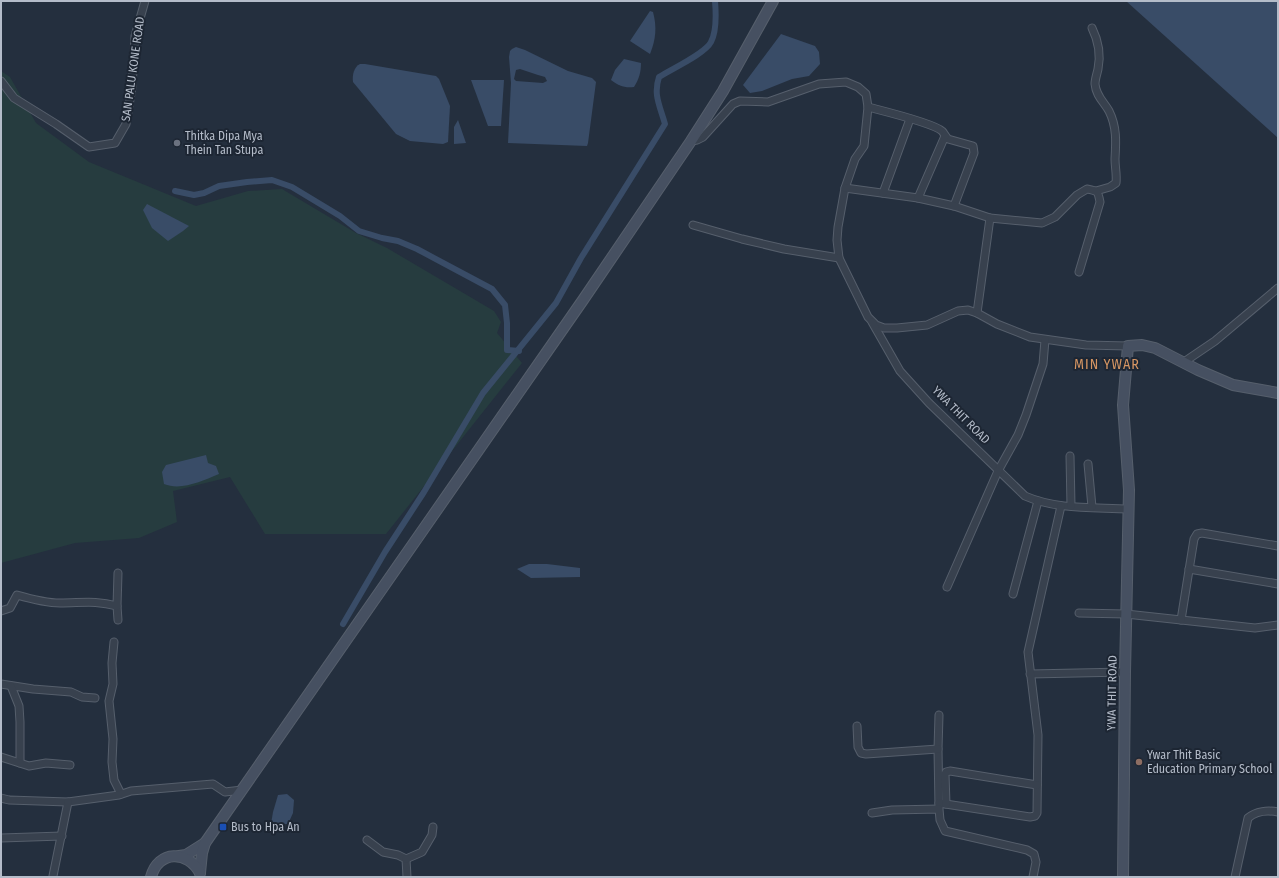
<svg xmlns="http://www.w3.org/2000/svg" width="1279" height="878" font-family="'Fira Sans Condensed',sans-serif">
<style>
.green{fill:#263c3f}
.water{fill:#394c67;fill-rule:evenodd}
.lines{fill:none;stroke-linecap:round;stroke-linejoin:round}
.canal{stroke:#394c67;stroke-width:6}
.street-casing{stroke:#565f6c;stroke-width:9}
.secondary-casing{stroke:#565f6c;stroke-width:12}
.street{stroke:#38414e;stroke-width:7}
.secondary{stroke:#465061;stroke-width:10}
.worship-dot{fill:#6b7280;stroke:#1d2633;stroke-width:1.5}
.education-dot{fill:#8d6e63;stroke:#1d2633;stroke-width:1.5}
.transit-dot{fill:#1a4fb4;stroke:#1d2633;stroke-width:1.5}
.labels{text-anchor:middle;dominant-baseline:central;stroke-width:4;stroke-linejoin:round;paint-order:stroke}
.street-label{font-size:12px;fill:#b4bcc9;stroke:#1d2633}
.poi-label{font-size:12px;fill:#b4bcc9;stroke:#1d2633;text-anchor:start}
.quarter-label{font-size:14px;letter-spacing:1px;fill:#d59563;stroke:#1d2633}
</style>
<rect width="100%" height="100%" fill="#242f3e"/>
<path class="green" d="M1,71L10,77L36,123L89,162L196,206L248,191L282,189L356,233L387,248L494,311L501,322L497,333L522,363L386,534H265L230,477L173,491L177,522L139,538L75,543L1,563Z"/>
<g class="water">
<path d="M1126,1H1278V138Z"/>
<path d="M650,11L653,12C657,27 656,39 650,54L630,41Z"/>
<path d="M781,34L815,46L819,52L820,64L809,76L792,79L762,91L750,93L743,85Z"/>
<path d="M516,47L525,50L568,71L592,78L596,82L588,143L587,146L508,143L511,83L509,57L510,51L512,49ZM520,69L538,75L545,77L547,81L543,83L516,81L514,79L516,70Z"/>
<path d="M624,59L641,63C641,72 639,79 634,87C624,88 619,86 611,80L615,70Z"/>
<path d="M360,64H365L436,76L439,79L450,106L448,142L443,144L410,141L396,134L353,82C352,75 354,67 360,64Z"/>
<path d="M471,80H504L501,126H488Z"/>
<path d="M458,120L466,143L454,144V127Z"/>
<path d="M147,204L189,226L183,231L168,241L152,228L143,210Z"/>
<path d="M206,455L208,463L216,466L219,474C202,481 181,491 164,484L162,472L166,465Z"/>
<path d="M529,564H547L580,568V577L531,578L517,569Z"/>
<path d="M287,794L294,800L293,813L288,824H271L273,812L278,795Z"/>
</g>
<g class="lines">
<g class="canal">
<path d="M175,191L194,195L204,193L219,186L247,182L272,180L292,187L340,216L359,231L382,238L398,241L417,249L492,289L505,305L507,323V350L519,351"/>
<path d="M343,624L385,552L424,492L483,393L556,303L581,258L665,124C660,106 653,95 659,77C671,69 705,54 711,42C717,31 716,13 715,1"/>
</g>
<defs>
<g id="street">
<path d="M1092,28C1099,42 1101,54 1098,69C1097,74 1095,79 1095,84C1096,96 1104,102 1109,111C1117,127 1116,142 1115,159C1115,167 1117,175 1116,183L1110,187L1096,191"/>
<path d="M1,81L14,98L56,124L89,147L115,143L126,124L132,87L135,36L145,1"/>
<path d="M868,107C883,111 933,123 942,131C944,133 945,136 948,139L973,146L974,153L954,206"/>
<path d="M691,141L697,140L703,137L733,104L740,101L768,102L819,84L846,82L858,87L866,94L868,107L864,146L855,159L845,188L838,227L837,240L839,258L868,317L876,325L884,328H897L927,325L958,311L968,310L977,313L997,324L1030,337L1086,345L1128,346"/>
<path d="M845,188L918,198L954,206L990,218L1042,223L1055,217L1077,195L1087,189C1098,191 1098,191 1100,202L1079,272"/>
<path d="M883,193L910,119"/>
<path d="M918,198L945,136"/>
<path d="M693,225L742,239L784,249L839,258"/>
<path d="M977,313L990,218"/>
<path d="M872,322L900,371L929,403L1025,496C1057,510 1094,507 1129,509"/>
<path d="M1184,362L1215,341L1278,288"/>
<path d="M1070,456L1071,506"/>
<path d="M1088,464L1092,507"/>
<path d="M1189,569L1278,584"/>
<path d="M947,587L998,471L1018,435L1026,415L1043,364L1045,340"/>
<path d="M1013,594L1038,501"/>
<path d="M117,606L118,620"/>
<path d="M1,611L10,608L17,595C31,599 46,603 60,603C82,603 95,600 117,606L118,573"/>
<path d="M1079,613L1126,614L1255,628L1278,625"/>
<path d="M1181,620L1194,539L1197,534L1202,533L1278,546"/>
<path d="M114,642L112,663L113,684L109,701L113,739L112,762L114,780L121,794"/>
<path d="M1030,674L1125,672"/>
<path d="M1,684L33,689L71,692L82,697L95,698"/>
<path d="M11,686L19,706L20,722V763"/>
<path d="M939,715L938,749L939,807"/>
<path d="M857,726L858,747L861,753L866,754L938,749"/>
<path d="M1,757L29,766L46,763L70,765"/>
<path d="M1,798L9,800L68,802L119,795L131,791L213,784L225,792L242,790"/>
<path d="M939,803L1030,817L1035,816L1037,813L1038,735L1028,652L1061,506"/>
<path d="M946,804L945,774L946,772L950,771L1037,785"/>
<path d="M872,813L892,810L939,809L940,820L945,831L1027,850L1034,854L1036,862L1033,877"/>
<path d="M1,838L62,836"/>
<path d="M367,840L383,852L398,855L406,859L407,877"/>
<path d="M406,859L422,852L432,835L433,827"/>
<path d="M53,876L68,802"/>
<path d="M1235,877L1248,818C1256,811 1268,810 1278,812"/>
</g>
<g id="secondary">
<path d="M179,856L186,855L205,843"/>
<path d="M200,873L202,853L205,843L583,300L691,141L723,91L773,1"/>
<path d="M151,877C158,850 188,850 200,873"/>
<path d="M1123,877L1125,672L1129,490L1123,405L1128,346L1142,345L1155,348L1198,370L1233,385L1278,393"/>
</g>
</defs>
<use href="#street" class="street-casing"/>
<use href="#secondary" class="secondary-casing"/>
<use href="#street" class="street"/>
<use href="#secondary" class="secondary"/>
</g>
<circle class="worship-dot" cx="177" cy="143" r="4"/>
<circle class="education-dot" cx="1139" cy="762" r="4"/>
<rect class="transit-dot" x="219" y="823" width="8" height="8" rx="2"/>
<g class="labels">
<g class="street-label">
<text transform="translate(133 69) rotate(-82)">SAN PALU KONE ROAD</text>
<text transform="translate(961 415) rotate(45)">YWA THIT ROAD</text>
<text transform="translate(1112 693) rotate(-89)">YWA THIT ROAD</text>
</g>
<g class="poi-label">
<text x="185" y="136">Thitka Dipa Mya<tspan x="185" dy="14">Thein Tan Stupa</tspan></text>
<text x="1147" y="755">Ywar Thit Basic<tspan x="1147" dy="14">Education Primary School</tspan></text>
<text x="231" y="827">Bus to Hpa An</text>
</g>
<g class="quarter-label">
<text x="1107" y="364">MIN YWAR</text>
</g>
</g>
<rect width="1279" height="878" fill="none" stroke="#b4bcc9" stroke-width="4"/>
</svg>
